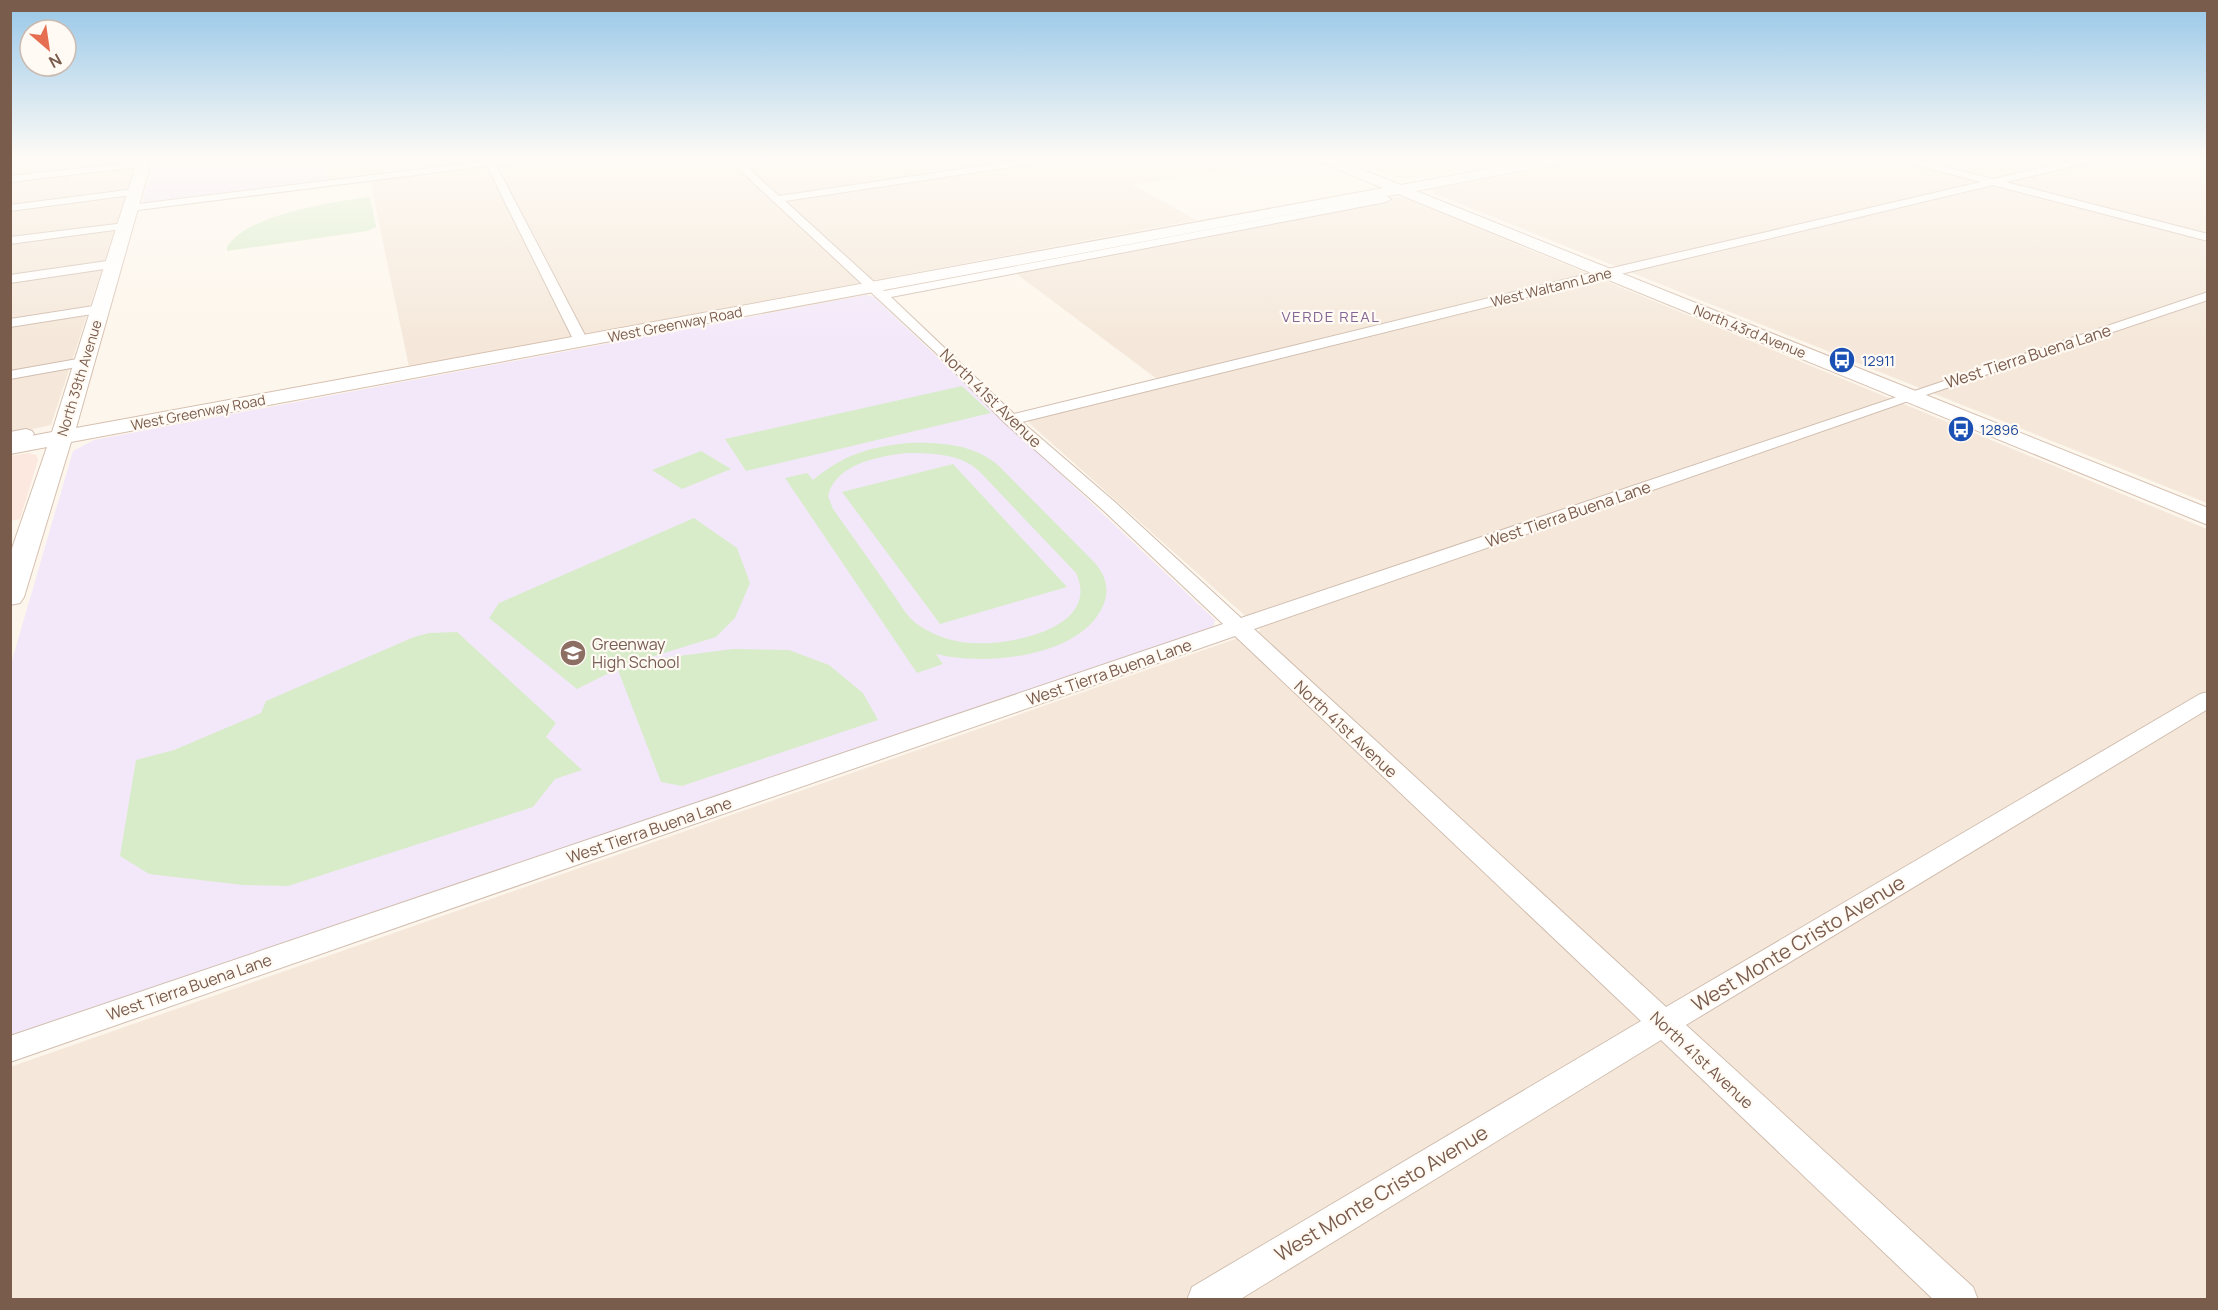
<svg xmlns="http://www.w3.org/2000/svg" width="2218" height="1310" font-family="Manrope,sans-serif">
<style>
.residential{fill:#f5e8da}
.commercial{fill:#fde8e0}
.education{fill:#f3e8fa}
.green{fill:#d8ecc9;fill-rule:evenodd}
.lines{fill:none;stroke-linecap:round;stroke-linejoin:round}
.street-casing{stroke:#d1beb0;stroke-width:2}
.secondary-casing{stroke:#d6c0b0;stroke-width:2}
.street{fill:#fff;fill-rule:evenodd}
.secondary{fill:#fff;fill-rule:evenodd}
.labels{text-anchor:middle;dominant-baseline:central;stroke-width:4.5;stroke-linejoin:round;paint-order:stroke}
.far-street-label{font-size:14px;fill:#7a5c4d;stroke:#fffaf3}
.far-transit-label{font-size:14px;fill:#164399;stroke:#fffaf3;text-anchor:start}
.far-neighbourhood-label{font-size:15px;letter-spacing:1.5px;fill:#846695;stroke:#fffaf3}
.street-label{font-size:16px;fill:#7a5c4d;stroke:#fffaf3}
.education-label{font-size:16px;fill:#785e54;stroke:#fffaf3;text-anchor:start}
.near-street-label{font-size:20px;fill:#7a5c4d;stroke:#fffaf3}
</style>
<rect width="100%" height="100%" fill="#fdf6ec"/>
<g class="residential">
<path d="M11,159H138L51,425L11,434Z"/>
<path d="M325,159H1295L1133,185L1196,220L409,367L370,180L327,181Z"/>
<path d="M1347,159H1519L1408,179L1395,177Z"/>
<path d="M1598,159H2207V503L1433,193L1434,189Z"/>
<path d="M1383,197L1404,198L2207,529V1299H11L10,1067L1261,630L1029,423V419L1165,385L1014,272Z"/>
</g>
<path class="commercial" d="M28,453L36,455L38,460L20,519L11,521V456Z"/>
<g class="education">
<path d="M155,159H325L327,181L142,203Z"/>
<path d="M866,295L874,297L1215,620L1213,627L11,1035L10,667L73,451L94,440Z"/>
</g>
<g class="green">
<path d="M370,197L376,227L367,231L227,251V247C247,214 334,202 370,197Z"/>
<path d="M962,386L991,413L746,471L725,439Z"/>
<path d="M908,443C939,442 975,444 999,466L1095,563C1106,576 1110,590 1103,606C1080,658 984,666 936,654L943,664L917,673L785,478L807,473L813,480C843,455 869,447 908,443ZM908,453C932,453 962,454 980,472L1076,573C1102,629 1008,646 971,643C953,642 935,636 920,626C907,618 899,602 891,591C872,563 852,536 833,509L828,496C836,463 880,456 908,453Z"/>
<path d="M701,451L731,469L682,489L652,470Z"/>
<path d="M953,464L1067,587L940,624L842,492Z"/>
<path d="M694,518L737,548L750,583L735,618L716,637L625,665L577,689L489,618L499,603Z"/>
<path d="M457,632L556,723L546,737L582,770L555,779L533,807L288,886L243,885L149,874L120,856L136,760L174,750L261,713L266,701L414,637L429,633Z"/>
<path d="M733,649L789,650L829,665L863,693L878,720L682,786L661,782L618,670L655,659Z"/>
</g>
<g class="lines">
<defs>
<g id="street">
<path d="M504,159H528L523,162L496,165L588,341L586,344L581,345L574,341L487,166L130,211L125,208L130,205Z"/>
<path d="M728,159H738L779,196L1029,159H1049L1045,162L785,201L884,291L1386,196L1391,199L1386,202L891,297L1014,414L1608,269L1981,182L1901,161L1900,159H1913L1993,179L2082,159H2096L2095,161L2006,182L2208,234V241L1993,185L1608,277L1022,422L1116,503L1241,618L2208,292V300L1914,399L1254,629L1666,1007L2200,694L2208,692V709L1686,1025L1973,1287L1978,1300H1934L1661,1040L1239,1300H1187L1192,1287L1641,1021L1235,636L10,1062V1036L1223,624L1104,511L1005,423L934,351Z"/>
<path d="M144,161L147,162V166L10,182V176Z"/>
<path d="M135,189L139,190V194L10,211V205Z"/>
<path d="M125,223L131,226L129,228L10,244V237Z"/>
<path d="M114,260L118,261V267L10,283V275Z"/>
<path d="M100,305L107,309L105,312L10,327V319Z"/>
<path d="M83,358L90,362L88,365L10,379V371Z"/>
<path d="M26,429L32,431L34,434L32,437L10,442V432Z"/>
</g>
<path id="secondary" d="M138,159H152L76,428L1383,188L1320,162L1318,159H1336L1401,185L1543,159H1570L1568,162L1563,163L1416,191L2208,508V525L1398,194L71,442L24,597L20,603L10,605V554L47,447L10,454V440L52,432Z"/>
</defs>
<use href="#street" class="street-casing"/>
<use href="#secondary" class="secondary-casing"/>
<use href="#street" class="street"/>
<use href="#secondary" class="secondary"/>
</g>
<linearGradient id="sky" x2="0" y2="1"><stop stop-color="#97c7e8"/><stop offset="0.46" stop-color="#fefbf6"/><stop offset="1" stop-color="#fefbf6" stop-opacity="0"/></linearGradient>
<rect width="2218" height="342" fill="url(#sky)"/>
<defs>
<symbol id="bus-disc" viewBox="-11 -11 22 22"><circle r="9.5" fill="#1a4fb4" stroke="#fffaf3"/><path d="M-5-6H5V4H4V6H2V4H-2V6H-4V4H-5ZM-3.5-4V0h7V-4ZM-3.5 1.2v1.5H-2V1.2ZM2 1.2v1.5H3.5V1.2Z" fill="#fff"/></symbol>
<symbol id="school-disc" viewBox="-11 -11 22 22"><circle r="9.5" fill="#8d6e63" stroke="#fffaf3"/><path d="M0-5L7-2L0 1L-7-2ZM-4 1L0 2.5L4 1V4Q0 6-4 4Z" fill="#fff"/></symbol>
</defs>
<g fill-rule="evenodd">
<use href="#bus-disc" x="1827" y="345" width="30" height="30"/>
<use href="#bus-disc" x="1946" y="414" width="30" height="30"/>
<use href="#school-disc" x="558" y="638" width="30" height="30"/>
</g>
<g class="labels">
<g class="far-street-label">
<text transform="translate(1551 287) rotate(-14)">West Waltann Lane</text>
<text transform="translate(675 324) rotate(-11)">West Greenway Road</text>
<text transform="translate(1750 331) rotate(22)">North 43rd Avenue</text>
<text transform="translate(79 378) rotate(-73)">North 39th Avenue</text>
<text transform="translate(198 412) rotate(-11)">West Greenway Road</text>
</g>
<g class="far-transit-label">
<text x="1862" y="360">12911</text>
<text x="1980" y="429">12896</text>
</g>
<g class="far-neighbourhood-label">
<text x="1331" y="316">VERDE REAL</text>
</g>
<g class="street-label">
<text transform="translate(2028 356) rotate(-18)">West Tierra Buena Lane</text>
<text transform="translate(991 398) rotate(44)">North 41st Avenue</text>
<text transform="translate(1568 514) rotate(-19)">West Tierra Buena Lane</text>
<text transform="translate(1109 672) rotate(-19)">West Tierra Buena Lane</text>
<text transform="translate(1346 729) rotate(43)">North 41st Avenue</text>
<text transform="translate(649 830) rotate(-19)">West Tierra Buena Lane</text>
<text transform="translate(189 987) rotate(-19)">West Tierra Buena Lane</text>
<text transform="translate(1702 1060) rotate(43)">North 41st Avenue</text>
</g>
<g class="education-label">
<text x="592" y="644">Greenway<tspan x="592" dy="18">High School</tspan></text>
</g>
<g class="near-street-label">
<text transform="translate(1798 943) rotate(-31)">West Monte Cristo Avenue</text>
<text transform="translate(1381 1193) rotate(-31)">West Monte Cristo Avenue</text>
</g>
</g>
<rect width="2218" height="1310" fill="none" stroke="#7a5c4d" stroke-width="24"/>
<g transform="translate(48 48) rotate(151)"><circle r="28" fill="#fffaf3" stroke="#cabbb1" stroke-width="1.5"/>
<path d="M0-4.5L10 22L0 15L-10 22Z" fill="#e76f51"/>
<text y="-9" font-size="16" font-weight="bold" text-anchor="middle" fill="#7a5c4d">N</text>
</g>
</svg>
